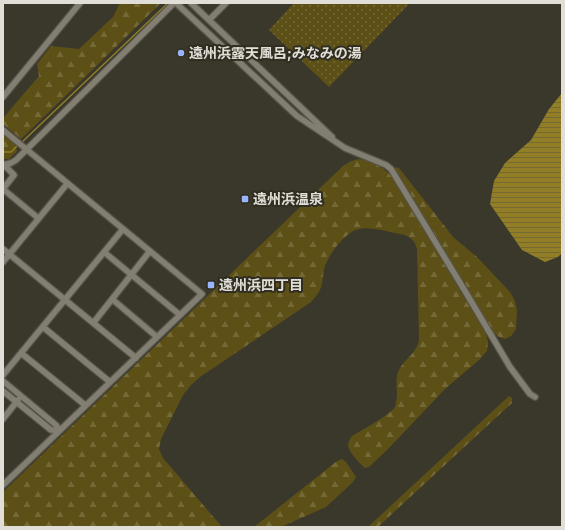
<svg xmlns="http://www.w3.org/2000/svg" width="565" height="530" font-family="Inter,'Noto Sans JP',sans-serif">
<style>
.green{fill:url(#green-dots)}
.forest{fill:url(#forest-firs)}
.water{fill:url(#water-rules)}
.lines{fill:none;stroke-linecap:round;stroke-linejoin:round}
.stream{stroke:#917e27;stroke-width:1.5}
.minor-casing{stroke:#56544a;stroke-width:8}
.minor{stroke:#827f72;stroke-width:5.5}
.poi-dot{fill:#99b5fd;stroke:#302d21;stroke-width:1.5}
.labels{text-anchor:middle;stroke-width:4;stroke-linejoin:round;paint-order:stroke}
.poi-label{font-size:14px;font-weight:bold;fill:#e0ded7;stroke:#302d21;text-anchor:start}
</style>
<defs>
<pattern id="green-dots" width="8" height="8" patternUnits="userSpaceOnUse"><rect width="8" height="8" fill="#5d5016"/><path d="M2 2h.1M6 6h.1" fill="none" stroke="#746937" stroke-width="1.8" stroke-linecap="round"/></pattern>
<pattern id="forest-firs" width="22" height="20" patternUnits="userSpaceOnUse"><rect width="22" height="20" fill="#5d5016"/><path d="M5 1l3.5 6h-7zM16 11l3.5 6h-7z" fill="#746937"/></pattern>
<pattern id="water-rules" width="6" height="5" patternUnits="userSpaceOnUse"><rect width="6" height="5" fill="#917e27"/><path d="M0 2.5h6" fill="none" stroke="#766930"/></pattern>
</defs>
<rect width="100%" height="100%" fill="#3a372b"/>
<path class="green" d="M 294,3 L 410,3 L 329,87 L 269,30 Z"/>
<path class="forest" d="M 120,3 L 161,3 L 21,139 L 3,124 L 3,118 L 39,76 L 37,64 L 51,46 L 79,49 L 113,17 Z
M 3,134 L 15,143 L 17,151 L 9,159 L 3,159 Z
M 359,159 C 373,161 384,167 393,178 L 486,334 L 488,342 L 487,351 L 480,359 L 445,389 L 388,449 L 369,467 L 365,468 C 361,465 348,451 348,445 C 348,442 350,439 352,436 C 361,431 391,414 395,407 C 396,404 396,400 397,397 C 397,388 395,378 399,370 C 405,358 417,353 419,340 L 417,249 C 415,242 412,238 405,235 C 394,233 369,226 359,229 C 346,231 327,256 324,269 C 321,286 324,288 311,302 L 200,377 L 191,385 L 183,395 L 161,439 L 159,449 L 163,458 L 222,527 L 3,527 L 3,492 L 343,166 L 351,161 Z
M 396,167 L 399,168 L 454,238 L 476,256 L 510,292 L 515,301 L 517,311 L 516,329 L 511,336 L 505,339 L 499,337 L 494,333 L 395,171 L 395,169 Z
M 509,396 L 512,398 L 512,403 L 393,513 L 378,527 L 368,527 Z
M 342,459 L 346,462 L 356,477 L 353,482 L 326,507 L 281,527 L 254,527 L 337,461 Z"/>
<path class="water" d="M 562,93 L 562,253 L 558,257 L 545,262 L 522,250 L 490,204 L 494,181 L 505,163 L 531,140 L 549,109 Z"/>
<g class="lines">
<path class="stream" d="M 21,143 L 168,3
M 3,152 L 11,152 L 18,145"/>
<defs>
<path id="minor" d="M 176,3 L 297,116 L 345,148 L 386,165 L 391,169 L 465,291 L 510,367 L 530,394 L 535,397
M 191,3 L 332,137
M 209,20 L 226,3
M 3,97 L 80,3
M 3,130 L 202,294 L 3,485
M 3,165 L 11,163 L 16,160 L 174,3
M 4,165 L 14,175 L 3,189 L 38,218
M 3,249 L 136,358
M 104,252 L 180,315
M 3,262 L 67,184
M 112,299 L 157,337
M 94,322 L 150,251
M 43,327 L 110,382
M 21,353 L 85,405
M 3,375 L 123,229
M 3,381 L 56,425 L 59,430
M 3,391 L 51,430 L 59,430
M 3,419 L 18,400"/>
</defs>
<use href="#minor" class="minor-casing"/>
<use href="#minor" class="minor"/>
</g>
<g class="poi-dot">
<circle cx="181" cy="53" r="4"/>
<rect x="241" y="195" width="8" height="8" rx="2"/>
<rect x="207" y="281" width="8" height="8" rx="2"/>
</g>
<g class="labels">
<g class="poi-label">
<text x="189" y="58">遠州浜露天風呂;みなみの湯</text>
<text x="253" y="204">遠州浜温泉</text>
<text x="219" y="290">遠州浜四丁目</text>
</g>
</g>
<rect width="565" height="530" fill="none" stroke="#e0ded7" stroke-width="8"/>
</svg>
